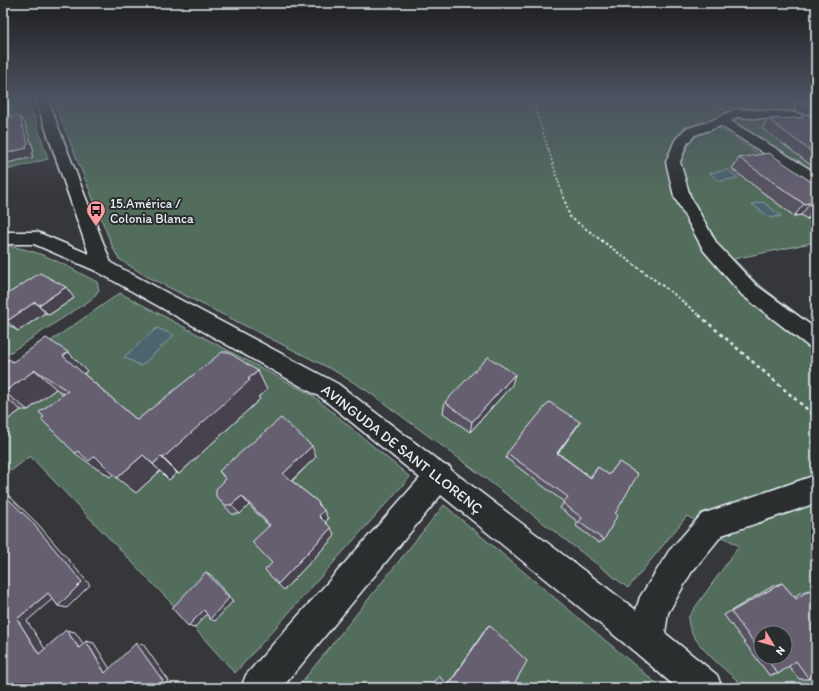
<svg xmlns="http://www.w3.org/2000/svg" width="819" height="691" font-family="Itim,sans-serif">
<style>
.green{fill:#526d5d;stroke:#9dafaa;fill-rule:evenodd}
.water{fill:#4c6570;stroke:#8a9da6}
.lines{fill:none;stroke-linecap:round;stroke-linejoin:round}
.minor-casing{stroke:#e8f1f8;stroke-width:3}
.path-far2{stroke:#e8f1f8;stroke-width:1.5;stroke-dasharray:2 2;stroke-linecap:butt}
.path-far1{stroke:#e8f1f8;stroke-width:2;stroke-dasharray:2.5 2.5;stroke-linecap:butt}
.path{stroke:#e8f1f8;stroke-width:2.5;stroke-dasharray:3.5 3.5;stroke-linecap:butt}
.minor{fill:#2a2d2e;fill-rule:evenodd}
.wall{fill:#585260;stroke:#e8f1f8;fill-rule:evenodd}
.shaded-wall{fill:#47424e;stroke:#e8f1f8}
.building{fill:#665f70;stroke:#e8f1f8}
.labels{text-anchor:middle;stroke-width:4;stroke-linejoin:round;paint-order:stroke}
.far-poi-label{font-size:13px;fill:#e8f1f8;stroke:#2a2d2e;text-anchor:start}
.street-label{font-size:15px;fill:#e8f1f8;stroke:#2a2d2e}
</style>
<rect width="100%" height="100%" fill="#36373b"/>
<filter id="ink" filterUnits="userSpaceOnUse"><feTurbulence type="fractalNoise" baseFrequency=".025" numOctaves="2"/><feDisplacementMap in="SourceGraphic" scale="8" xChannelSelector="R" yChannelSelector="G"/><feConvolveMatrix kernelMatrix="1 2 1 2 8 2 1 2 1" color-interpolation-filters="sRGB"/></filter>
<g filter="url(#ink)">
<path class="green" d="M 3,98 L 28,98 L 48,159 L 3,171 Z
M 52,98 L 816,98 L 816,116 L 755,108 L 720,108 L 732,112 L 715,119 L 709,123 L 714,127 L 720,129 L 816,190 L 816,242 L 734,259 L 757,283 L 816,328 L 816,688 L 746,688 C 731,674 682,638 689,616 L 739,546 L 687,516 L 628,588 L 464,462 L 366,390 L 333,370 L 146,276 L 119,259 L 113,248 ZM 761,633 L 785,633 L 785,657 L 761,657 Z
M 737,116 L 763,117 L 816,124 L 816,174 L 734,124 L 732,119 Z
M 3,246 C 38,248 66,266 97,282 L 99,290 L 92,299 L 3,357 Z
M 120,293 L 312,395 L 410,477 L 235,673 L 178,610 L 30,456 L 11,471 L 3,462 L 3,374 Z
M 444,505 L 662,688 L 297,688 Z"/>
<path class="water" d="M 728,170 L 738,178 L 719,181 L 710,173 Z
M 763,202 L 781,216 L 770,218 L 752,204 Z
M 157,328 L 174,335 L 141,366 L 124,357 Z"/>
<g class="lines">
<defs>
<path id="minor" d="M 35,98 L 47,98 L 111,263 L 338,384 L 444,465 L 450,467 L 451,470 L 636,610 L 640,597 L 669,551 L 702,514 L 816,475 L 816,503 L 722,535 L 691,573 L 668,613 L 665,633 L 717,675 L 722,688 L 677,688 L 635,652 L 441,495 L 282,688 L 241,688 L 246,675 L 420,478 L 322,398 L 96,271 L 34,244 L 3,244 L 3,232 L 37,232 L 89,254 Z
M 735,109 L 788,112 L 816,117 L 816,125 L 788,120 L 737,117 L 731,121 L 816,173 L 816,185 L 811,183 L 721,126 L 695,135 L 687,144 L 680,162 L 690,196 L 717,244 L 756,285 L 816,329 L 816,348 L 808,346 L 742,295 L 704,251 L 674,196 L 666,162 L 675,140 L 685,129 L 711,121 Z"/>
</defs>
<use href="#minor" class="minor-casing"/>
<path class="path-far2" d="M 532,98 L 562,193"/>
<path class="path-far1" d="M 562,192 L 570,217 L 675,295 L 700,316"/>
<path class="path" d="M 699,315 L 816,417"/>
<use href="#minor" class="minor"/>
</g>
<path class="wall" d="M 798,98 L 816,98 L 816,116 L 795,112 L 794,108 L 799,100 Z
M 802,114 L 816,116 L 816,169 L 762,128 L 768,119 L 800,118 Z
M 739,158 L 816,185 L 816,217 L 807,219 L 801,215 L 794,216 L 732,169 Z
M 3,297 L 74,298 L 49,315 L 45,313 L 18,331 L 3,322 Z
M 13,362 L 87,371 L 84,374 L 137,420 L 267,390 L 258,397 L 260,399 L 179,474 L 177,473 L 169,480 L 160,471 L 136,493 L 113,474 L 110,477 L 98,468 L 97,469 L 44,417 L 64,394 L 56,389 L 28,410 L 21,410 L 3,423 L 3,363 Z
M 512,385 L 470,432 L 443,413 L 445,402 Z
M 580,422 L 558,453 L 590,477 L 598,467 L 609,475 L 619,462 L 615,514 L 604,540 L 599,543 L 576,526 L 578,522 L 560,508 L 564,502 L 506,458 L 507,453 Z
M 316,457 L 292,481 L 318,502 L 328,519 L 325,522 L 335,536 L 284,590 L 272,563 L 269,526 L 249,505 L 240,514 L 232,514 L 216,496 L 226,480 L 219,471 Z
M 782,583 L 794,597 L 800,593 L 809,590 L 809,679 L 799,679 L 789,666 L 778,674 L 769,675 L 724,615 L 773,586 ZM 761,633 L 785,657 L 761,657 Z
M 489,625 L 513,686 L 448,685 L 487,627 Z"/>
<path class="shaded-wall" d="M 3,98 L 6,98 L 14,127 L 8,118 Z
M 19,116 L 25,124 L 34,151 L 32,154 L 33,157 L 3,164 L 3,154 Z
M 810,203 L 801,215 L 794,216 L 804,204 Z
M 816,208 L 816,217 L 807,219 Z
M 66,287 L 74,298 L 49,315 L 39,305 Z
M 35,302 L 45,313 L 18,331 L 7,321 Z
M 68,352 L 87,371 L 82,375 L 63,356 Z
M 35,370 L 56,389 L 28,410 L 4,392 Z
M 258,371 L 267,390 L 258,397 L 260,399 L 179,474 L 163,458 L 248,379 Z
M 515,374 L 512,385 L 470,432 L 472,422 Z
M 3,396 L 21,410 L 3,423 Z
M 580,422 L 577,427 L 555,457 L 557,453 Z
M 312,446 L 316,457 L 288,484 L 283,474 Z
M 78,451 L 95,456 L 115,472 L 110,477 L 98,468 L 97,469 L 75,453 Z
M 143,455 L 160,471 L 136,493 L 117,478 Z
M 161,457 L 177,473 L 169,480 L 153,464 Z
M 3,490 L 38,524 L 90,585 L 67,608 L 58,606 L 3,494 Z
M 242,496 L 249,505 L 240,514 L 231,505 Z
M 318,502 L 323,511 L 324,510 L 328,519 L 323,525 L 319,516 Z
M 331,528 L 335,536 L 284,590 L 278,584 Z
M 206,572 L 211,575 L 233,601 L 215,621 L 210,619 Z
M 48,593 L 57,595 L 27,621 L 49,655 L 39,654 L 17,619 Z
M 204,610 L 209,612 L 194,628 L 188,626 Z
M 66,630 L 75,632 L 87,649 L 79,648 Z
M 86,641 L 94,643 L 113,674 L 105,673 Z
M 136,643 L 143,644 L 169,681 L 163,688 L 156,688 Z"/>
<path class="building" d="M 808,98 L 816,98 L 816,106 L 800,103 L 800,100 L 810,101 Z
M 3,99 L 8,118 L 19,116 L 28,143 L 26,145 L 27,148 L 3,154 Z
M 802,114 L 816,116 L 816,155 L 768,119 L 803,118 Z
M 769,153 L 816,185 L 816,207 L 810,203 L 804,204 L 739,158 Z
M 40,273 L 66,287 L 39,305 L 35,302 L 7,321 L 3,318 L 3,297 Z
M 46,338 L 68,352 L 63,356 L 137,420 L 222,352 L 228,352 L 258,371 L 248,379 L 250,380 L 163,458 L 161,457 L 153,464 L 143,455 L 117,478 L 95,456 L 89,461 L 78,451 L 75,453 L 41,419 L 44,417 L 39,412 L 68,391 L 35,370 L 4,392 L 3,392 L 3,363 L 9,359 L 13,362 Z
M 488,357 L 515,374 L 472,422 L 445,402 Z
M 549,402 L 580,422 L 557,453 L 591,478 L 598,467 L 609,475 L 619,462 L 638,474 L 615,514 L 617,516 L 604,540 L 579,522 L 582,518 L 563,503 L 568,497 L 507,453 Z
M 281,418 L 312,446 L 283,474 L 318,502 L 319,505 L 324,510 L 319,516 L 331,528 L 278,584 L 265,570 L 272,563 L 252,542 L 270,525 L 242,496 L 231,505 L 224,505 L 216,496 L 216,489 L 226,479 L 219,471 Z
M 3,494 L 30,520 L 82,582 L 58,606 L 48,593 L 17,619 L 39,654 L 66,630 L 79,648 L 86,641 L 105,673 L 136,643 L 163,681 L 156,688 L 3,688 Z
M 206,572 L 229,598 L 210,619 L 204,610 L 188,626 L 172,608 Z
M 782,583 L 796,599 L 809,590 L 816,598 L 816,674 L 809,679 L 796,661 L 778,674 L 765,657 L 785,657 L 785,633 L 761,633 L 761,652 L 731,612 Z
M 489,625 L 527,661 L 513,686 L 515,688 L 430,688 L 439,676 L 448,686 Z"/>
</g>
<linearGradient id="sky" x2="0" y2="1"><stop stop-color="#1e1e20"/><stop offset="0.5" stop-color="#4c5360"/><stop offset="1" stop-color="#4c5360" stop-opacity="0"/></linearGradient>
<rect width="819" height="195" fill="url(#sky)"/>
<defs>
<symbol id="bus-pin" viewBox="-11 -11 22 30"><path d="M0 17L-7.5 6A9.5 9.5 0 1 1 7.5 6Z" fill="#ff9aa2" stroke="#2a2d2e"/><path d="M-5-6H5V4H4V6H2V4H-2V6H-4V4H-5ZM-3.5-4V0h7V-4ZM-3.5 1.2v1.5H-2V1.2ZM2 1.2v1.5H3.5V1.2Z" fill="#111"/></symbol>
</defs>
<g fill-rule="evenodd">
<use href="#bus-pin" x="85" y="199" width="22" height="30"/>
</g>
<g class="labels">
<g class="far-poi-label">
<text x="110" y="208">15.América /<tspan x="110" dy="15">Colonia Blanca</tspan></text>
</g>
<g class="street-label">
<text transform="translate(402 449) rotate(38)" y="5">AVINGUDA DE SANT LLORENÇ</text>
</g>
</g>
<rect width="819" height="691" fill="none" stroke="#2a2d2e" stroke-width="16"/>
<rect x="8" y="8" width="803" height="675" fill="none" stroke="#e8f1f8" stroke-width="1.5" filter="url(#ink)"/>
<g transform="translate(773 645) rotate(128)"><circle r="19" fill="#2a2d2e" stroke="#767b7f"/>
<path d="M0-3L7 15L0 10L-7 15Z" fill="#ff9aa2"/>
<text y="-6" font-size="11" font-weight="bold" text-anchor="middle" fill="#e8f1f8">N</text>
</g>
</svg>
